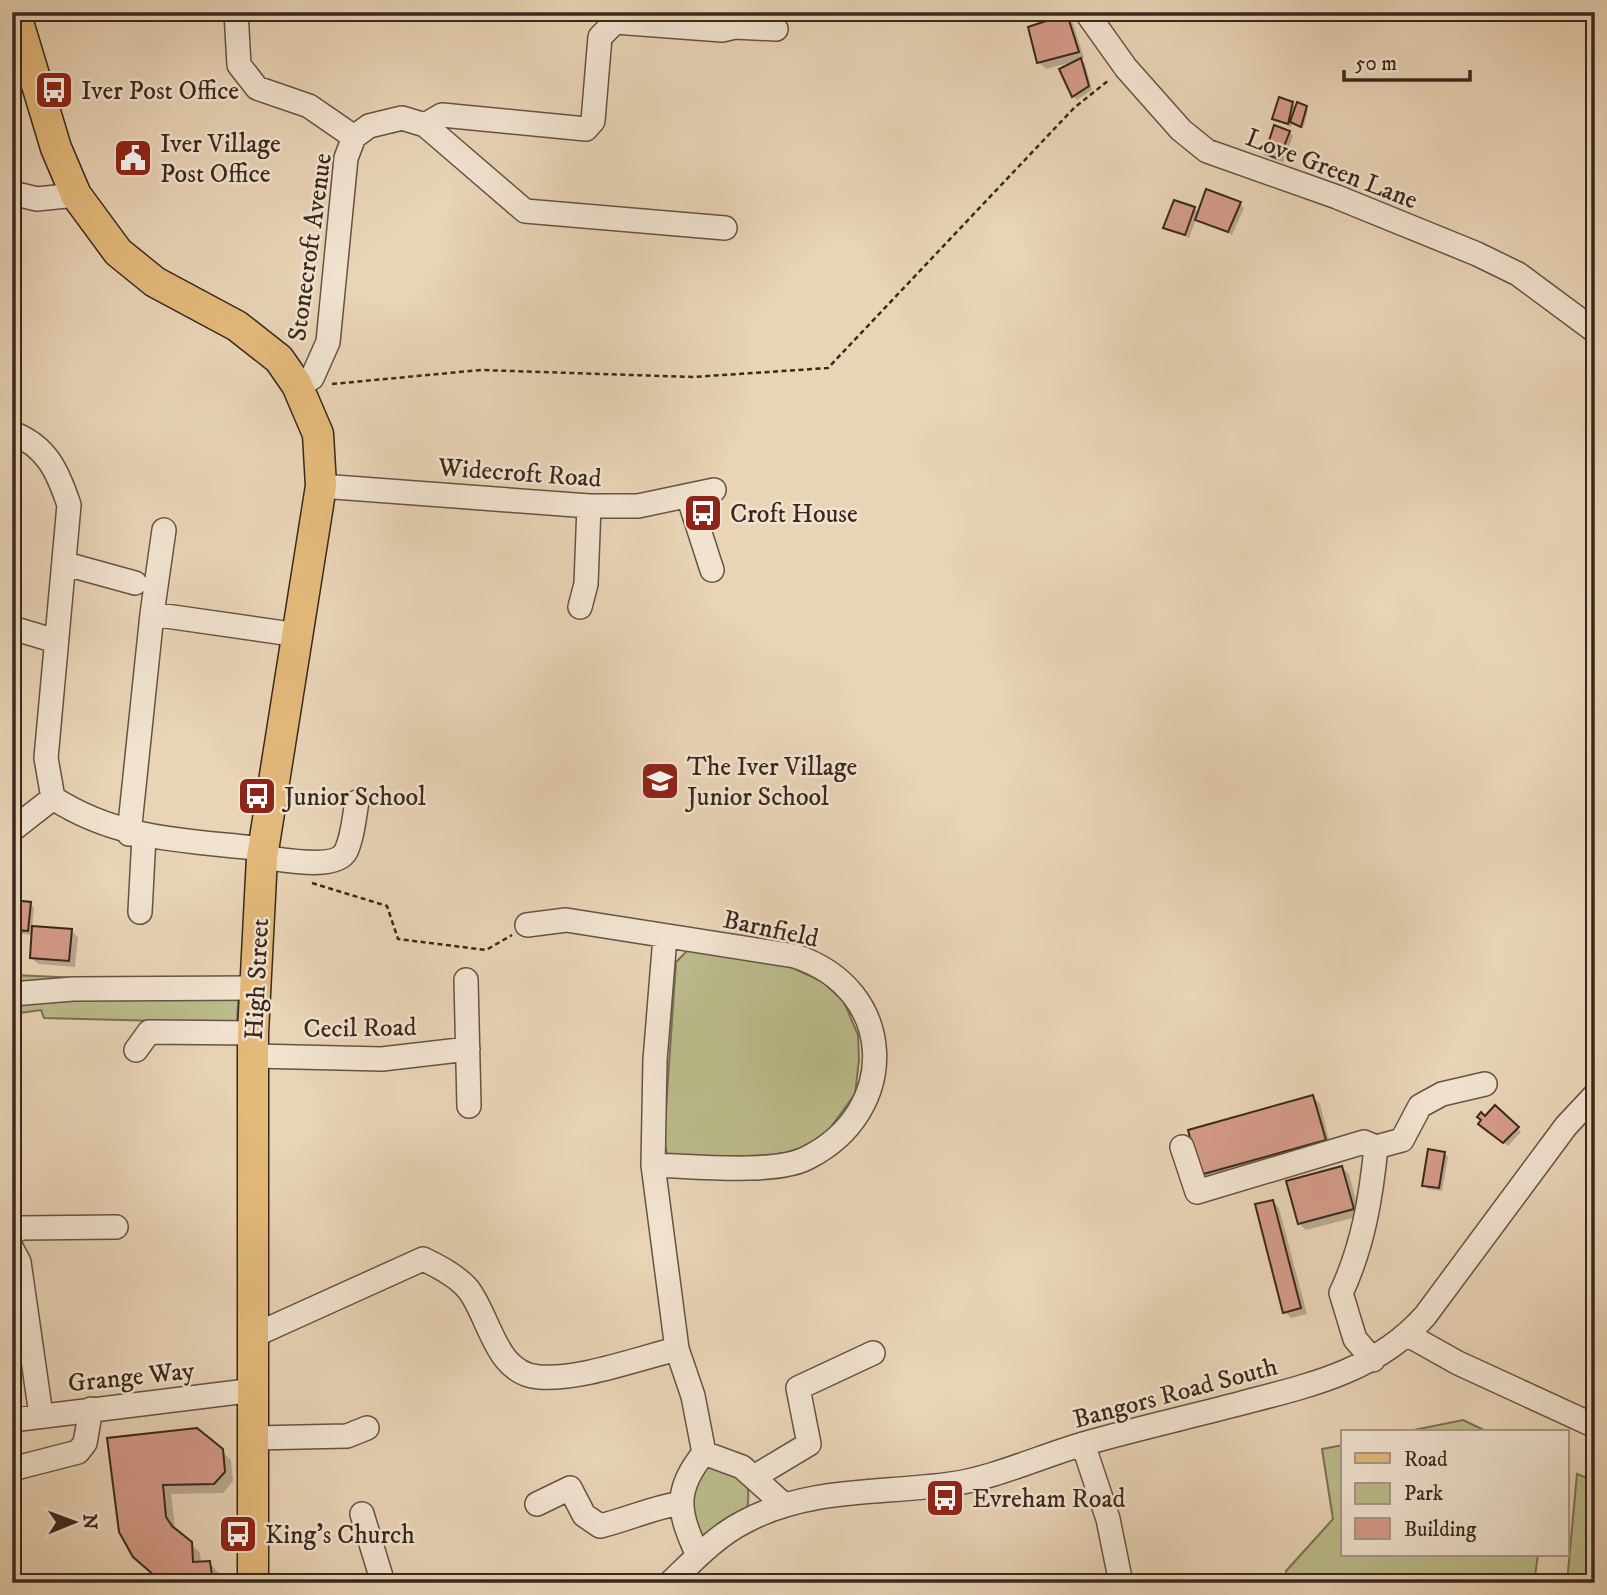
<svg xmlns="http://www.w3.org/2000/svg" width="1607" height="1595" font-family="'IM FELL DW Pica',serif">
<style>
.green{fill:#bbbb8b;stroke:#7a7254;stroke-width:2}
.shadow{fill:#0003}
.building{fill:#d59b89;stroke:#39281e;stroke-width:2}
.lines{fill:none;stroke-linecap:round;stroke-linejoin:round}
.minor-casing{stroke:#655344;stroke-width:26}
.major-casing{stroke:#39281e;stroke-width:33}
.path{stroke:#39281e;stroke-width:2.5;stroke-dasharray:5 3.5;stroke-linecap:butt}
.minor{stroke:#f1e3d0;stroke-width:23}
.major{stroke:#e4ba7b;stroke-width:30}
.labels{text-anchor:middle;stroke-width:5;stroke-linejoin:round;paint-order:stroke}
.poi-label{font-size:26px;fill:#39281e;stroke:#f1e3d0;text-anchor:start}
.street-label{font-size:26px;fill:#39281e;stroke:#f1e3d0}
</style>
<rect width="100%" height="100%" fill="#e9d4b6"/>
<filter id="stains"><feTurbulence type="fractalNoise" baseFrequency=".00286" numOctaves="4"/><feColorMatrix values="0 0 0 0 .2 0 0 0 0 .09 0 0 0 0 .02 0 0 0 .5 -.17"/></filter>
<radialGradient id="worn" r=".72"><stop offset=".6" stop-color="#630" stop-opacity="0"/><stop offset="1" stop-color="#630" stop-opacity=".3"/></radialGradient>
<path class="green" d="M 688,950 L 778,961 L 823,982 L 844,1002 L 858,1035 L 859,1060 L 855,1094 L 828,1131 L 794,1154 L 676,1159 L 667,1155 L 664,1138 L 676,962 Z
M 12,975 L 239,985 L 237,1023 L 44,1018 L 41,1010 L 12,1014 Z
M 1463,1420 L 1488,1432 L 1404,1432 Z
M 1343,1445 L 1343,1555 L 1538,1555 L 1534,1583 L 1286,1583 L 1286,1571 L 1333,1519 L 1322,1449 Z
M 715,1464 C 741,1477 753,1477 747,1509 L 704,1536 L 696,1535 L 683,1499 L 706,1466 Z
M 1577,1474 L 1595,1481 L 1595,1583 L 1567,1583 Z"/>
<path class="shadow" d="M 1066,16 L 1073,23 L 1084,58 L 1081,59 L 1085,64 L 1092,90 L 1077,100 L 1073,96 L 1076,61 L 1046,69 L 1039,63 L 1030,28 Z
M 1292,104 L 1297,108 L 1308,110 L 1303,128 L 1293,123 L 1291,127 L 1274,119 Z
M 1289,132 L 1293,136 L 1283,162 L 1271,158 L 1267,154 Z
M 1240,204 L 1244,208 L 1232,235 L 1196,219 L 1189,238 L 1165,227 L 1194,208 L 1199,213 Z
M 12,902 L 30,904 L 34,908 L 32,928 L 71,931 L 78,937 L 75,967 L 38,964 L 32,958 L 33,935 L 12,933 Z
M 1313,1097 L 1320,1104 L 1331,1147 L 1209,1180 L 1202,1174 Z
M 1495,1107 L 1521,1132 L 1508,1146 L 1484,1127 L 1486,1118 Z
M 1444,1153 L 1448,1157 L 1442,1191 L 1428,1189 L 1424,1185 Z
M 1342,1168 L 1349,1174 L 1360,1216 L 1306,1230 L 1299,1224 Z
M 1272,1201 L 1279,1208 L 1307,1314 L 1291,1318 L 1285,1312 Z
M 109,1440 L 221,1451 L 231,1460 L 233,1481 L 223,1493 L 171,1494 L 175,1528 L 200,1553 L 201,1563 L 209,1563 L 218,1572 L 220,1583 L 164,1583 Z"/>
<path class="building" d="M 1067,14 L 1079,52 L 1037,63 L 1028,27 Z
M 1081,58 L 1089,86 L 1072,97 L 1059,69 Z
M 1279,97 L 1293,102 L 1288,124 L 1272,119 Z
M 1297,102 L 1307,106 L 1301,127 L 1290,122 Z
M 1274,125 L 1290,131 L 1279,159 L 1265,154 Z
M 1206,189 L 1241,202 L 1228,232 L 1195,220 Z
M 1174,200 L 1195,207 L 1185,235 L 1163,228 Z
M 12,900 L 31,902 L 28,931 L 12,930 Z
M 32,926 L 72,929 L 69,961 L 30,958 Z
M 1313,1095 L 1326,1140 L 1200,1175 L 1188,1130 Z
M 1495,1105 L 1519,1127 L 1503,1143 L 1478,1124 L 1481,1120 L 1477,1117 L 1481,1112 L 1485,1116 Z
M 1428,1149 L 1445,1152 L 1439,1188 L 1422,1186 Z
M 1342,1166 L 1354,1209 L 1298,1224 L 1286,1181 Z
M 1273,1200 L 1301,1308 L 1283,1313 L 1255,1204 Z
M 197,1428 L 223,1449 L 225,1472 L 214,1484 L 163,1485 L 166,1517 L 172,1526 L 192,1542 L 193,1562 L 210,1561 L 213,1583 L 163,1583 L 133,1557 L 119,1532 L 107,1438 Z"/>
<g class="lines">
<defs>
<path id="minor" d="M 236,12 L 239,65 L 257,88 L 309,106 L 354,137
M 1086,12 L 1126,68 L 1181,130 L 1207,151 L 1337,197 L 1477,254 L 1518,274 L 1595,331
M 425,125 L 442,115 L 586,129 L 593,121 L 600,37 L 615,22 L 722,30 L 735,27 L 776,29
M 12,193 L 37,199 L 76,195
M 297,385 L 312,378 L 328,342 L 346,158 L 354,137 L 369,126 L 402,118 L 425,125 L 525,211 L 725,228
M 12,433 C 47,446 58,472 69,505 L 46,758 L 53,798 C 120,841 186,840 263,849
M 321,486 L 589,506 L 638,506 L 714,490
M 688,496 L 712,570
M 66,564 L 135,583
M 580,607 L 586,584 L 589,506
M 152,614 L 164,530
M 12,628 L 56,641
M 12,830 L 53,798
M 129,834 L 152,614 L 298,635
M 262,857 C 281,859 336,871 346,851 C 353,837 354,817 357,802
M 140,912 L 144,836
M 527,925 L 566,920 L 795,956 C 897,989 901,1111 807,1158 C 774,1175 692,1166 653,1165
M 665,937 L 655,1060 L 653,1165 L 677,1349 L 693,1396 L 704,1453 L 742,1467 L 783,1504
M 466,980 L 469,1106
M 12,994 L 73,989 L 255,988
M 136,1050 L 149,1032 L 253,1033
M 253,1056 L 382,1059 L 468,1049
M 1182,1147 L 1197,1192 L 1364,1142 L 1376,1147
M 12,1233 L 21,1228 L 116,1227
M 12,1249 L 19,1262 L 41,1415
M 255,1335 L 423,1259 C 438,1266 457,1276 468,1289 C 490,1317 495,1374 539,1377 C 580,1380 636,1359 677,1349
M 1408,1335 L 1458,1363 L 1595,1426
M 1373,1360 L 1355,1339 L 1341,1293 C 1363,1246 1371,1198 1376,1147 L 1402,1140 L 1420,1106 L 1442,1094 L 1485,1084
M 12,1420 L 255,1390
M 254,1438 L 347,1436 L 367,1428
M 1083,1444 L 1108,1519 L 1121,1583
M 12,1469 L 78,1452 L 85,1443 L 91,1409
M 754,1477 L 809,1444 L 798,1388 L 873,1353
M 537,1504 L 570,1488 L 584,1515 L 600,1526 C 629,1519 651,1508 681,1503
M 362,1514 L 383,1583
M 698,1556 C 679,1513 672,1492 704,1453
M 670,1583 C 692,1562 716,1536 744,1522 C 808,1487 881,1494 951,1484 C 991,1479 1042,1456 1083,1444 C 1135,1429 1189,1417 1242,1403 C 1311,1385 1376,1371 1425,1316 L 1566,1126 L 1595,1095"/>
<path id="major" d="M 15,12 L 56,148 L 76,195 L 118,252 L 155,282 L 237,326 L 279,359 L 297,385 L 318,434 L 321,486 L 262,857 L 253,1033 L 253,1583"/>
</defs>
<use href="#minor" class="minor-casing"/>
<use href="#major" class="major-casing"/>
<path class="path" d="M 332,384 L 481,370 L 693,377 L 828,368 L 1074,108 L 1109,80
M 312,883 L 387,906 L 398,939 L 486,950 L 512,935"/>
<use href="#minor" class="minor"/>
<use href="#major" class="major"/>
</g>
<defs>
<symbol id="bus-square" viewBox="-11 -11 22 22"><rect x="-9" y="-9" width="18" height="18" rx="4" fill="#8f2418" stroke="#f1e3d0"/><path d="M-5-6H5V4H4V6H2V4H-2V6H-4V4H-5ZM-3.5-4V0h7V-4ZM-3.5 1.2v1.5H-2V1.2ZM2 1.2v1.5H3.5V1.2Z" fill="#fff"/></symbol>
<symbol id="civic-square" viewBox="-11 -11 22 22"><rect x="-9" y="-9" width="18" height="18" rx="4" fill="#8f2418" stroke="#f1e3d0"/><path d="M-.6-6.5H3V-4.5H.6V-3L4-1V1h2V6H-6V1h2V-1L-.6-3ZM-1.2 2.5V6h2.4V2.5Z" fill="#fff"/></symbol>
<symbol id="school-square" viewBox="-11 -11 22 22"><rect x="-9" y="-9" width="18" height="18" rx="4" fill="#8f2418" stroke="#f1e3d0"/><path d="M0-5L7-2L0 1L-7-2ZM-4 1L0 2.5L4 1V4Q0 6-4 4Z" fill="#fff"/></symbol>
</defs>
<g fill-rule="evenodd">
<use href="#bus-square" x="32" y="68" width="44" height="44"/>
<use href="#civic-square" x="111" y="136" width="44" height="44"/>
<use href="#bus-square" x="681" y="491" width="44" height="44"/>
<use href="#school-square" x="638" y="759" width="44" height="44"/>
<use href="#bus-square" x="235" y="774" width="44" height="44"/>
<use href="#bus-square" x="923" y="1476" width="44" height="44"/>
<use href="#bus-square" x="216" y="1512" width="44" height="44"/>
</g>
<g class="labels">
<g class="poi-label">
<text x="81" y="99">Iver Post Office</text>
<text x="160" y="152">Iver Village<tspan x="160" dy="30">Post Office</tspan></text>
<text x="730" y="522">Croft House</text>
<text x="687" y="775">The Iver Village<tspan x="687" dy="30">Junior School</tspan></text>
<text x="284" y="805">Junior School</text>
<text x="972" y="1507">Evreham Road</text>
<text x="265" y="1543">King's Church</text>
</g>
<g class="street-label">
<text transform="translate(1332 168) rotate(21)" y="9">Love Green Lane</text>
<text transform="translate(309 247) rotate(-82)" y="9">Stonecroft Avenue</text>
<text transform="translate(520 472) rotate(4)" y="9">Widecroft Road</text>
<text transform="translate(771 928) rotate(12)" y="9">Barnfield</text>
<text transform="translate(256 979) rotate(-87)" y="9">High Street</text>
<text transform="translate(360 1027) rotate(-1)" y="9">Cecil Road</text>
<text transform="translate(131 1376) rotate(-6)" y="9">Grange Way</text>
<text transform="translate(1175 1392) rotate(-15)" y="9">Bangors Road South</text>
</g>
</g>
<rect width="1607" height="1595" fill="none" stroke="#e9d4b6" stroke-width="42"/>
<rect x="14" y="14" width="1579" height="1567" fill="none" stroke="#39281e" stroke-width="3.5"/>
<rect x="21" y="21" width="1565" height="1553" fill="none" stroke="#39281e" stroke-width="2"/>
<rect x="1341" y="1430" width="228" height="126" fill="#f1e3d0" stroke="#a79889" stroke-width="2"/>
<rect x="1355" y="1453" width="35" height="10" fill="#e4ba7b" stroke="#a79889" stroke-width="2"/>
<text x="1404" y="1466" font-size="21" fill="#39281e">Road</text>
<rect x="1355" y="1483" width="35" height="21" fill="#bbbb8b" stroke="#a79889" stroke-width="2"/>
<text x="1404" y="1500" font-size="21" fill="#39281e">Park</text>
<rect x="1355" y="1518" width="35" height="21" fill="#d59b89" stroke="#a79889" stroke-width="2"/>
<text x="1404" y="1536" font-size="21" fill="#39281e">Building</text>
<g transform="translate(74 1522) rotate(89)" stroke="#f1e3d0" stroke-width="5" paint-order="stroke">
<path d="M0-5L12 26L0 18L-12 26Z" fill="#39281e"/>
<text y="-10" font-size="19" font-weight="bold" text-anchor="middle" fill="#39281e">N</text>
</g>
<path d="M1344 70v10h126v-10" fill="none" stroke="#39281e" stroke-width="3.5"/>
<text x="1355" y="70" font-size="21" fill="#39281e" stroke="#f1e3d0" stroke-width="5" paint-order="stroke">50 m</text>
<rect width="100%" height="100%" filter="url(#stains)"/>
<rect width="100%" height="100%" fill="url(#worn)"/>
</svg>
